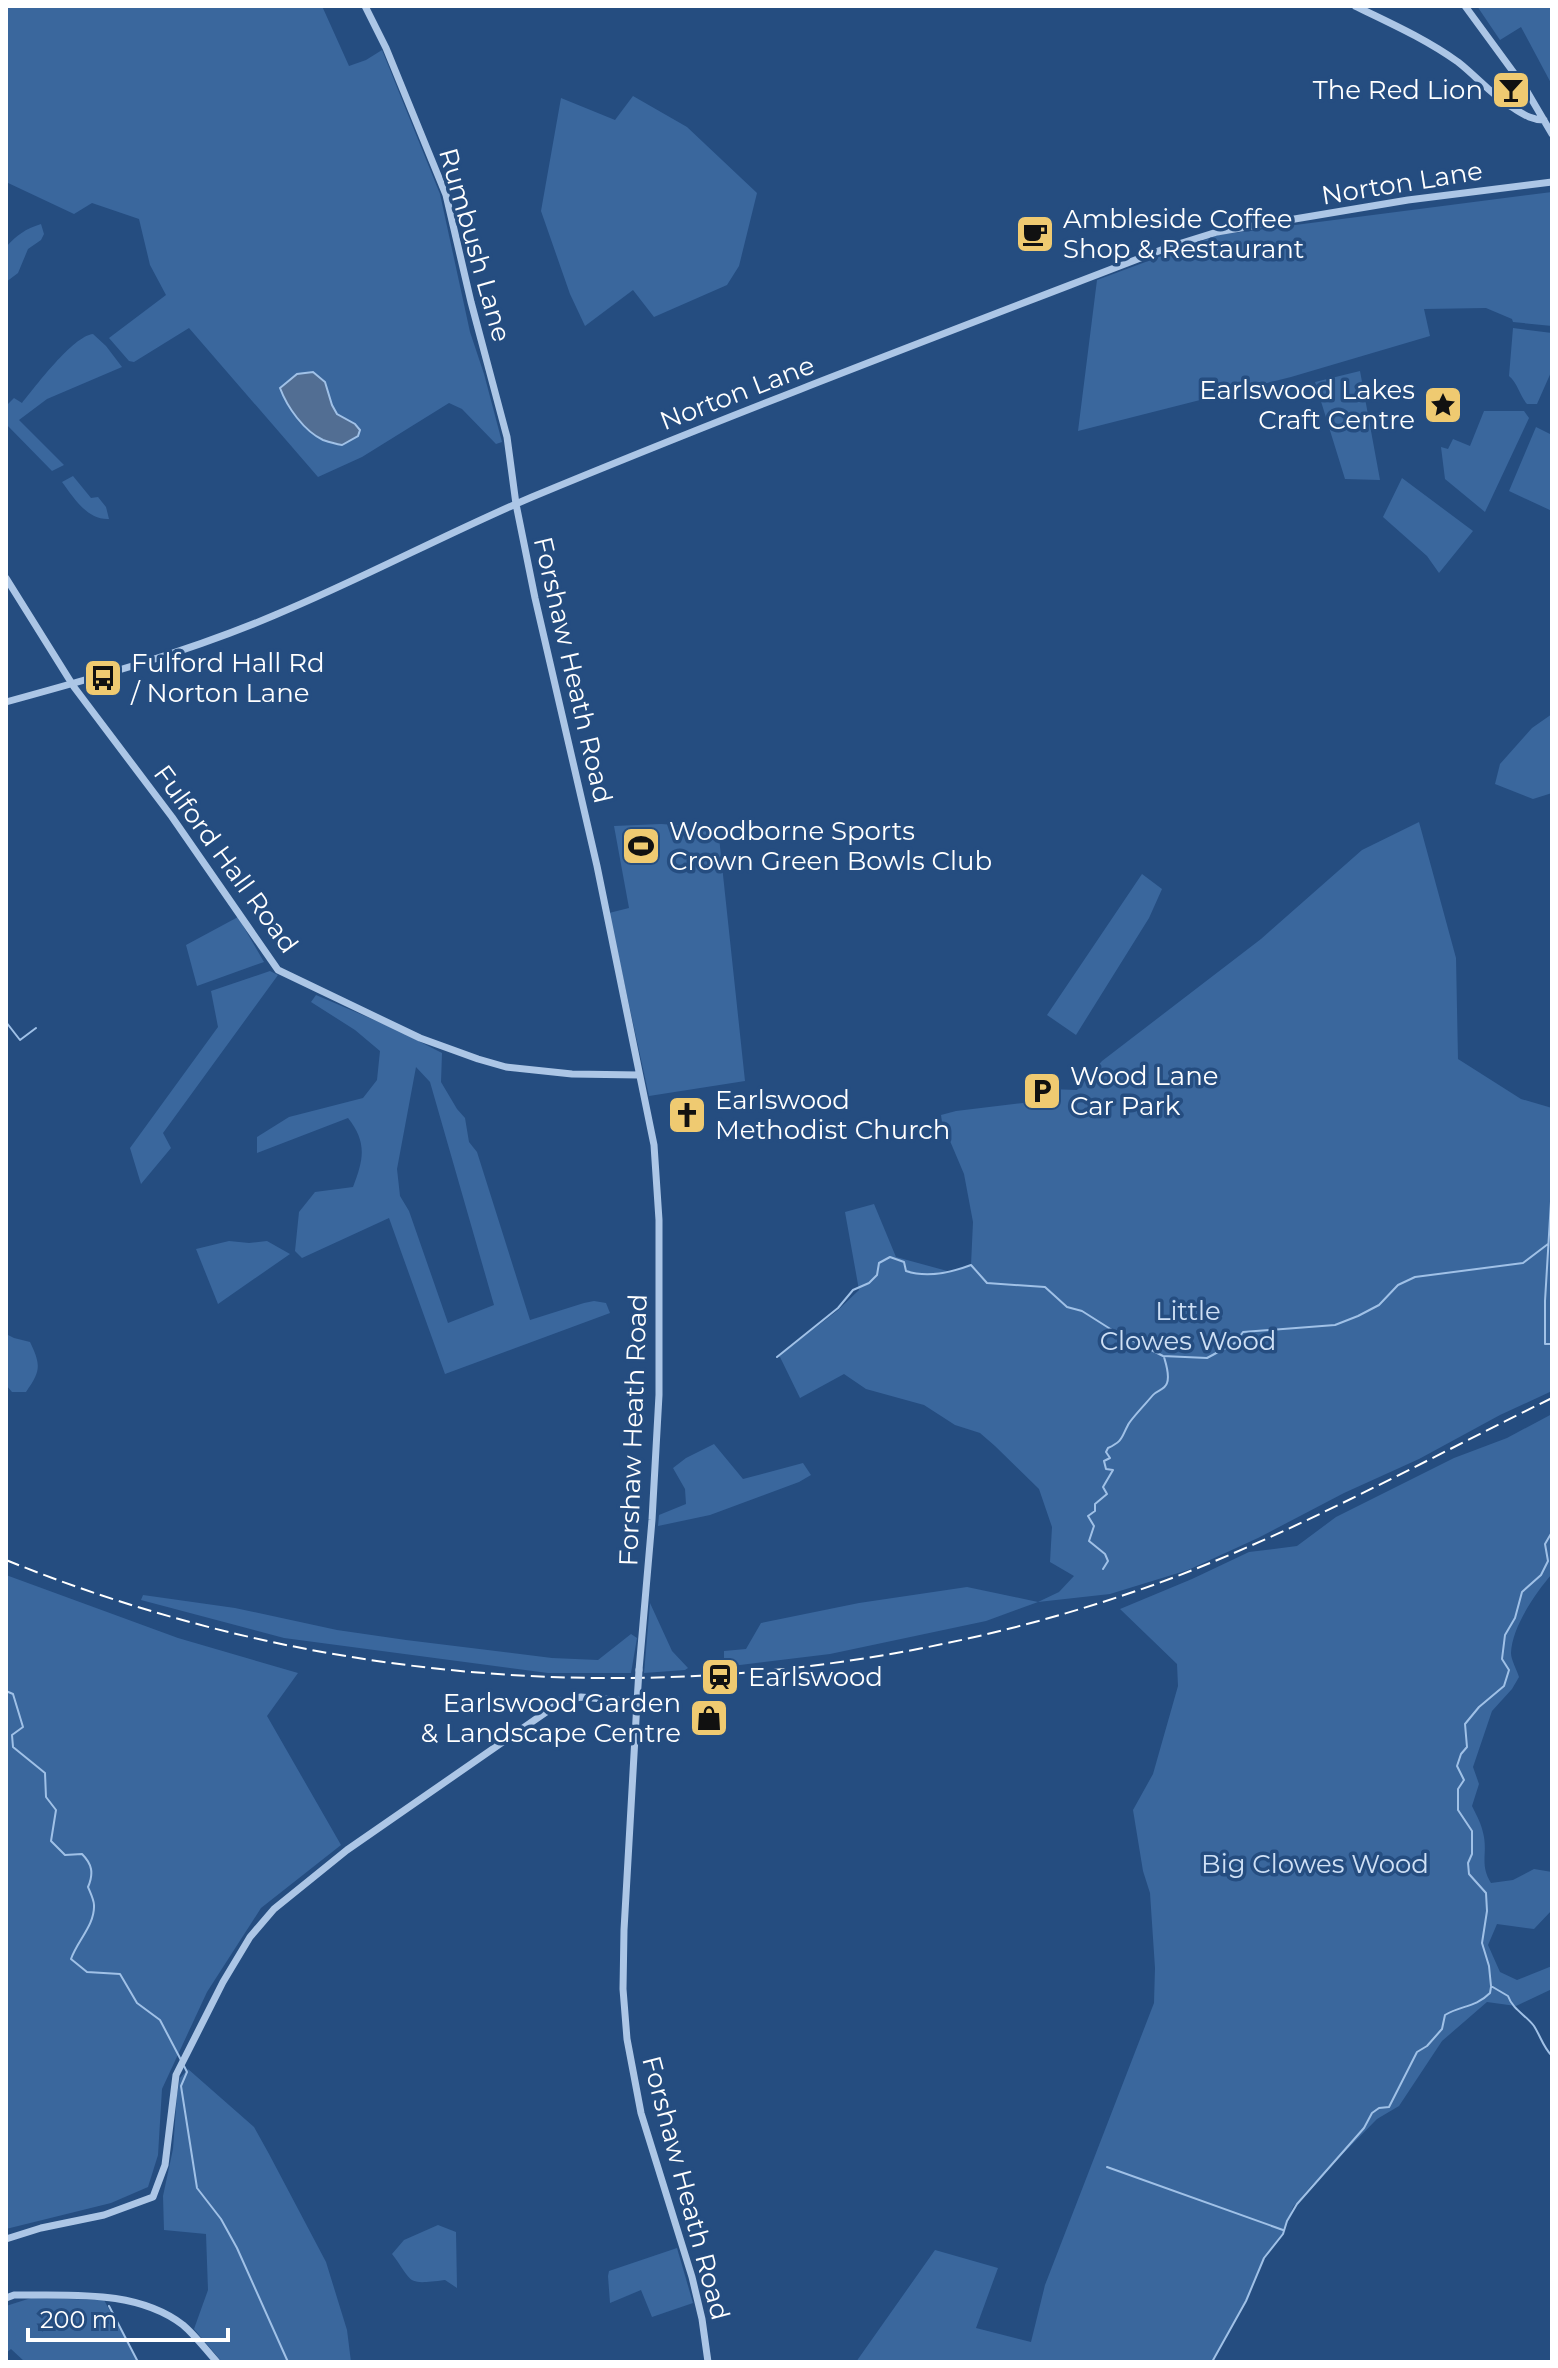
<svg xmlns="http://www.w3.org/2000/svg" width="1558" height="2368" font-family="Montserrat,sans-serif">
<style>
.green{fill:#3a679d;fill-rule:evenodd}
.water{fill:#526e93;stroke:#a0c1e7;stroke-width:2}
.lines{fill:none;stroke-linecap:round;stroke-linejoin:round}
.stream{stroke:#a0c1e7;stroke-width:2}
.tertiary{stroke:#acc6e6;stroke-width:7}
.rail{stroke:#fff;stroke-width:2;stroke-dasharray:14 6;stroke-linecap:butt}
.tertiary-bridge{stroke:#acc6e6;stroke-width:7}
.labels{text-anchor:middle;stroke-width:7;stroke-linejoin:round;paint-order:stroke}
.poi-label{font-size:26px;fill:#fff;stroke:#254d80;text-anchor:start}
.street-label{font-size:26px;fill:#fff;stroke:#254d80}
.park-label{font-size:26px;fill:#cfe0f5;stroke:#254d80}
</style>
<rect width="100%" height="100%" fill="#254d80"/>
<path class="green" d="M 6,6 L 170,6 L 171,8 L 322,6 L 349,66 L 366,60 L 382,50 L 440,194 L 470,332 L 484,374 L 502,442 L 496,444 L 462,409 L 449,403 L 362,457 L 318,477 L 189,328 L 134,362 L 129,361 L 109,338 L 166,295 L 150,265 L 139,219 L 92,203 L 74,214 L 6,182 Z
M 1477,6 L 1552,6 L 1552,85 L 1521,27 L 1500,40 Z
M 633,96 L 687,127 L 757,193 L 739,266 L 727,285 L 654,317 L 633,290 L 585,326 L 570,294 L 541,211 L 561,98 L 615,120 Z
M 1552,192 L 1552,326 L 1513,322 L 1512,319 L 1486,308 L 1424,309 L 1430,336 L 1291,377 L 1078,431 L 1097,280 L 1218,235 Z
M 41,224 L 44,234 L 41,240 L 28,249 L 18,273 L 6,282 L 6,247 C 17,235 25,229 41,224 Z
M 1513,328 L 1552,333 L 1552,370 L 1537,404 L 1527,404 C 1520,396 1517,382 1509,376 Z
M 93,334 L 106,346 L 122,367 L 47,399 L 19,420 L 64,465 L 52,471 L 6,424 L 6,406 L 14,398 L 22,403 C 36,386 73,336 93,334 Z
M 1360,371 L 1380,480 L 1345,479 L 1315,382 Z
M 1484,411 L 1524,411 L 1529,418 L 1485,512 L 1445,479 L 1441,447 L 1448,449 L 1453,439 L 1470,446 Z
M 1536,427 L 1552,435 L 1552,511 L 1509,491 Z
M 73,476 L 91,498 L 98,497 L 106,507 L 109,519 C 87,520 74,498 62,482 Z
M 1402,478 L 1473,531 L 1439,573 L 1427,556 L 1383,517 Z
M 1552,714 L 1552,793 L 1533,799 L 1495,784 L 1500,764 L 1532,728 Z
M 1419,822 L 1456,958 L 1458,1059 L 1521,1099 L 1552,1108 L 1552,1391 L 1500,1415 L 1419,1459 L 1344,1493 L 1258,1538 L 1188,1570 L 1110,1594 L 1038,1602 L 986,1621 L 830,1654 L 724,1667 L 724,1651 L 746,1649 L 761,1623 L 859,1603 L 967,1587 L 1038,1602 L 1059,1592 L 1074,1576 L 1050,1562 L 1052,1527 L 1039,1489 L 995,1446 L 980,1433 L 955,1425 L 924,1405 L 866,1389 L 844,1374 L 800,1398 L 780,1357 L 777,1357 L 837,1311 L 859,1290 L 845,1212 L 874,1204 L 896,1257 L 951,1272 L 971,1265 L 973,1222 L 964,1174 L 942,1122 L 941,1115 L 956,1111 L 1023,1103 L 1048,1089 L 1077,1090 L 1102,1061 L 1261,939 L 1362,850 Z
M 661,824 L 718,828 L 745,1081 L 649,1096 L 609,913 L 629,908 L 614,826 Z
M 1142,874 L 1162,889 L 1149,918 L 1076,1035 L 1047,1015 Z
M 238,917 L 264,962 L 197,986 L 186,945 Z
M 270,971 L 278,975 L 163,1133 L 171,1148 L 141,1184 L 130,1148 L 218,1027 L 211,991 Z
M 316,995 L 393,1028 L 442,1053 L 441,1082 L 457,1109 L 465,1118 L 469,1142 L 477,1152 L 530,1320 L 584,1303 L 594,1301 L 606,1303 L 610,1313 L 445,1374 L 389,1218 L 302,1258 L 295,1251 L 299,1212 L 315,1192 L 353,1187 C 364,1159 367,1142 348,1118 L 257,1153 L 257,1137 L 289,1117 L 363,1098 L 377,1080 L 380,1051 L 355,1030 L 311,1002 ZM 416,1067 L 430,1082 L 494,1305 L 448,1323 L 409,1211 L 400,1196 L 397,1169 Z
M 229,1241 L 249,1243 L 267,1241 L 290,1254 L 218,1304 L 196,1249 Z
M 6,1334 L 14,1338 L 30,1342 C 41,1365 41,1371 26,1392 L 12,1392 L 6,1385 Z
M 1552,1414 L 1552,1542 L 1550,1544 L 1552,1574 C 1536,1592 1512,1627 1511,1653 C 1511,1660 1517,1670 1519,1677 L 1512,1689 L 1492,1711 L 1473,1767 L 1479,1784 L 1472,1806 C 1477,1816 1482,1825 1484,1837 C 1487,1856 1480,1865 1491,1883 L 1513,1880 L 1534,1869 L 1552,1872 L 1552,1910 L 1534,1929 L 1497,1924 L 1488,1945 L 1500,1972 L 1517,1980 L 1552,1966 L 1552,1989 L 1516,2006 L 1487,2002 L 1442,2041 L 1399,2106 L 1377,2119 L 1312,2185 L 1293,2207 L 1283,2234 L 1264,2258 L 1246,2301 L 1212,2362 L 856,2362 L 935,2250 L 998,2268 L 976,2328 L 1031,2342 L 1045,2285 L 1154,2003 L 1155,1968 L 1150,1893 L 1143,1871 L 1133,1810 L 1153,1774 L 1178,1686 L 1177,1664 L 1120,1609 L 1192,1579 L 1249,1552 L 1297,1546 L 1336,1517 L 1454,1458 L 1507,1438 Z
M 714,1444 L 743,1479 L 803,1463 L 811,1475 L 799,1482 L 710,1515 L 658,1526 L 659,1515 L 686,1504 L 685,1489 L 673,1468 L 686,1458 Z
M 6,1575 L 178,1638 L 298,1673 L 267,1716 L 341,1845 L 261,1908 L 207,1992 L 162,2089 L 158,2155 L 148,2187 L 111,2203 L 6,2229 Z
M 143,1595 L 235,1608 L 337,1630 L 406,1640 L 552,1658 L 598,1660 L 631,1634 L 637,1638 L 631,1673 L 548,1673 L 284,1638 L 141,1600 Z
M 650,1603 L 672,1651 L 688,1668 L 685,1670 L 644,1673 Z
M 188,2069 L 254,2127 L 269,2154 L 326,2262 L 347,2330 L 351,2362 L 222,2362 L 194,2329 L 208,2290 L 206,2234 L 164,2230 L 163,2196 L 173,2149 L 177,2095 L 180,2078 Z
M 438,2225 L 456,2232 L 457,2288 L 445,2280 C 405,2285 414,2283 392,2254 L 404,2240 Z
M 677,2248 L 693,2303 L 652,2317 L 641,2290 L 610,2303 L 608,2276 L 609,2271 Z
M 31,2298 L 104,2300 L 138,2362 L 25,2362 L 11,2349 L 6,2353 L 6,2306 Z"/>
<path class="water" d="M 313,372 L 325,382 L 332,405 L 337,414 L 355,424 L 360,430 L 358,436 L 342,445 C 336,444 329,442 323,440 C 304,431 287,407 280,388 L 297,374 Z"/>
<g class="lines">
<path class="stream" d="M 6,1022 L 20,1040 L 36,1028
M 1552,1185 L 1545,1301 L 1545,1344 L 1552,1344
M 777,1357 L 838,1308 L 853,1290 L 869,1283 L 877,1275 L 879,1263 L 890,1257 L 904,1262 L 906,1271 C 927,1278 950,1273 971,1265 L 987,1283 L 1045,1287 L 1067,1307 L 1082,1311 L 1112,1330 L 1163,1356 L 1207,1358 L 1235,1343 L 1243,1332 L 1335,1325 L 1358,1316 L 1379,1305 L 1398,1285 L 1415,1277 L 1523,1263 L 1548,1244
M 1552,1532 L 1545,1544 L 1548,1561 L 1541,1575 L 1522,1592 L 1515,1618 L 1505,1635 L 1502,1659 L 1509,1670 L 1504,1686 L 1479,1707 L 1465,1724 L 1467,1747 L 1461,1754 L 1457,1766 L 1464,1780 L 1458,1789 L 1458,1810 L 1472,1831 L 1472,1854 L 1468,1863 L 1469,1874 L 1486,1893 L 1487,1911 L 1482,1943 L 1489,1966 L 1491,1986 L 1508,1996 C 1513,2010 1526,2015 1534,2026 C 1541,2037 1543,2047 1552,2056
M 1103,1569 L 1108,1561 L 1105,1554 L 1089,1541 L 1094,1526 L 1088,1516 L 1095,1511 L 1095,1504 L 1107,1494 L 1103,1487 L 1113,1470 L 1106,1469 L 1104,1461 L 1110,1458 L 1106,1452 L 1108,1448 C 1123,1441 1121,1438 1128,1425 C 1129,1421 1149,1400 1153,1395 C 1157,1390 1165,1390 1167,1383 C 1170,1375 1166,1364 1164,1357
M 6,1691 L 13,1694 L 23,1727 L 12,1735 L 13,1747 L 45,1773 L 46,1797 L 56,1810 L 51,1841 L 65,1855 L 82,1854 C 92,1864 94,1873 88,1887 C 90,1892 94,1900 94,1905 C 95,1925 77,1941 71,1959 L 87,1972 L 120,1974 L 137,2003 L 160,2020 L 181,2060
M 184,2066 L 187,2072 L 181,2086 L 197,2188 L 221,2219 L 237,2248 L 288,2362
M 1107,2167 L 1283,2230
M 109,2306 L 138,2362
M 1212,2362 L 1246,2301 L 1264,2258 L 1283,2234 L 1287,2221 L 1297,2204 L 1364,2128 L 1372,2113 L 1379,2108 L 1389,2107 L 1417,2052 L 1427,2046 L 1442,2029 L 1445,2015 C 1461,2005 1475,2008 1490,1993 L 1491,1987"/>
<path class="tertiary" d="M 365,6 L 386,48 L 446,195 L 471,302 L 507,437 L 516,504 L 535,598 L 597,866 L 654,1145 L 659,1220 L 659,1395 L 652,1520 L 639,1670
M 1355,6 C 1390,23 1426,39 1458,62 C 1476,76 1491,94 1510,106 C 1522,113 1530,120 1544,120
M 1465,6 L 1525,88 L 1552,134
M 6,578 L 74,687 L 172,817 L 278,970 L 420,1038 L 478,1059 L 506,1067 L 572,1074 L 639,1075
M 6,702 C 97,677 188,652 275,615 C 362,579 445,534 532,497 C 742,410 956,329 1169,247 L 1217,232 L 1408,200 L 1552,182
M 6,2239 L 41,2228 L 104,2215 L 153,2197 L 165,2165 L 176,2075 L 223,1982 L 250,1937 L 274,1909 L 347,1850 L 562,1701 L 581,1697 L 637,1702 L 624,1930 L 623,1989 L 627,2039 L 641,2113 L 692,2277 L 702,2319 L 708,2362
M 6,2298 L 14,2295 C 70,2296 136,2289 183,2325 C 195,2335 206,2350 217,2362"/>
<path class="rail" d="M 6,1560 C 372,1709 784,1717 1156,1584 C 1293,1534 1421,1462 1552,1398"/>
<path class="tertiary-bridge" d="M 637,1702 L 639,1670"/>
</g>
<defs>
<symbol id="bar-square" viewBox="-11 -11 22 22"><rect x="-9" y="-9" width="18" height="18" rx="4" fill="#efca71" stroke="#254d80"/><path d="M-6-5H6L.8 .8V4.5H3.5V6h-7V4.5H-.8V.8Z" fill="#111"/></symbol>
<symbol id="cafe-square" viewBox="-11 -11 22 22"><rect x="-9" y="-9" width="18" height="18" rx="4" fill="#efca71" stroke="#254d80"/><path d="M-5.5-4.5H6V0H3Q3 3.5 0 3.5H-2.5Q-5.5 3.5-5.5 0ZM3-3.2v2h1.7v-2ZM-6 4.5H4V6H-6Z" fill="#111"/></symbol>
<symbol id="sight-square" viewBox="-11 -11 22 22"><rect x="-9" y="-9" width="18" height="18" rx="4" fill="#efca71" stroke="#254d80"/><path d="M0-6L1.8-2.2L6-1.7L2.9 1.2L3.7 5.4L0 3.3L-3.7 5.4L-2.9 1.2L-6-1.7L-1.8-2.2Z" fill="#111"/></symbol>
<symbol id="bus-square" viewBox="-11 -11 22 22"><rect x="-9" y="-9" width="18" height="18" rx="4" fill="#efca71" stroke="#254d80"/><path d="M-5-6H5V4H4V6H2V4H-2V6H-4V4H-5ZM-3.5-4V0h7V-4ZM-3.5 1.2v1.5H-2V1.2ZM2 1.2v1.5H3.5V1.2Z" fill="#111"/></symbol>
<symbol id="stadium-square" viewBox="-11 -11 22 22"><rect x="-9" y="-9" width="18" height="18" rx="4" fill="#efca71" stroke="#254d80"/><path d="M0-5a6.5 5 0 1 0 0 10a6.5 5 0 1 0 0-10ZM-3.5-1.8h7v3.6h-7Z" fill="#111"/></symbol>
<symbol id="parking-square" viewBox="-11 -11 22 22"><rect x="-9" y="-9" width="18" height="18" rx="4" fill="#efca71" stroke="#254d80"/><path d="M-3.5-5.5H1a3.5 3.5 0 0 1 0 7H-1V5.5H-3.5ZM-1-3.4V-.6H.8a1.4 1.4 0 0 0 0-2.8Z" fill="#111"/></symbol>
<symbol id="church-square" viewBox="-11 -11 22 22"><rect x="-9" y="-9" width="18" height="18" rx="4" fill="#efca71" stroke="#254d80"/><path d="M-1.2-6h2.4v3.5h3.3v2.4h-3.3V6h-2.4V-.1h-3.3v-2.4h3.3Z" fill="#111"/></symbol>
<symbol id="station-square" viewBox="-11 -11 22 22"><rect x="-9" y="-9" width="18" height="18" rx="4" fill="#efca71" stroke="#254d80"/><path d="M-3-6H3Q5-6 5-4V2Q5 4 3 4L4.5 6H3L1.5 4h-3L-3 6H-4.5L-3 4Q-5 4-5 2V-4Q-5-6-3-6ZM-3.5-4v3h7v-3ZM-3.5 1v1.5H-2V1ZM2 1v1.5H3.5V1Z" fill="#111"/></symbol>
<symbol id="shop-square" viewBox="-11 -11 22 22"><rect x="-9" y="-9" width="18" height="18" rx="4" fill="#efca71" stroke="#254d80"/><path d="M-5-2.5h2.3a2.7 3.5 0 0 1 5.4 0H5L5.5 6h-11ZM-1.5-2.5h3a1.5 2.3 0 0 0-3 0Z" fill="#111"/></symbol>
</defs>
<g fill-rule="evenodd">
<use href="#bar-square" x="1489" y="68" width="44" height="44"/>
<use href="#cafe-square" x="1013" y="212" width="44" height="44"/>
<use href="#sight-square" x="1421" y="383" width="44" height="44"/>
<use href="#bus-square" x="81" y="656" width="44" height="44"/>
<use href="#stadium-square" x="619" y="824" width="44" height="44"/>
<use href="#parking-square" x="1020" y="1069" width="44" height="44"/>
<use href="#church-square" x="665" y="1093" width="44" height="44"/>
<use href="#station-square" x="698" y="1655" width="44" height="44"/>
<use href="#shop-square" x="687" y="1696" width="44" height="44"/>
</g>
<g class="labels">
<g class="poi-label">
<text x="1483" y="99" text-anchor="end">The Red Lion</text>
<text x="1063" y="228">Ambleside Coffee<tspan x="1063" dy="30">Shop &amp; Restaurant</tspan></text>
<text x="1415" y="399" text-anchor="end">Earlswood Lakes<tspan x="1415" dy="30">Craft Centre</tspan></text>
<text x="131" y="672">Fulford Hall Rd<tspan x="131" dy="30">/ Norton Lane</tspan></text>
<text x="669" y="840">Woodborne Sports<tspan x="669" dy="30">Crown Green Bowls Club</tspan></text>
<text x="1070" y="1085">Wood Lane<tspan x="1070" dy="30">Car Park</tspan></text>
<text x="715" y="1109">Earlswood<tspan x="715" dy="30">Methodist Church</tspan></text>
<text x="748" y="1686">Earlswood</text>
<text x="681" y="1712" text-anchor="end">Earlswood Garden<tspan x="681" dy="30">&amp; Landscape Centre</tspan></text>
</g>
<g class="street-label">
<text transform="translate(1402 183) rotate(-9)" y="9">Norton Lane</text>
<text transform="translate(475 245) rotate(74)" y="9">Rumbush Lane</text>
<text transform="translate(737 393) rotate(-21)" y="9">Norton Lane</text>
<text transform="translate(573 670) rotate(77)" y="9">Forshaw Heath Road</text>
<text transform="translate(226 859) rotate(54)" y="9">Fulford Hall Road</text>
<text transform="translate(633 1430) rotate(-88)" y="9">Forshaw Heath Road</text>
<text transform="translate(686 2188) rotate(75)" y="9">Forshaw Heath Road</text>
</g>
<g class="park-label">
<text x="1188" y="1320">Little<tspan x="1188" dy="30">Clowes Wood</tspan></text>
<text x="1315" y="1873">Big Clowes Wood</text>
</g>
</g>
<rect width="1558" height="2368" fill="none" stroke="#ffffff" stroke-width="16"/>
<path d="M28 2328v12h200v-12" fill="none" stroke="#ffffff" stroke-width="4"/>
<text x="40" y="2328" font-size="24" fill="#ffffff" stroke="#254d80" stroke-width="6" paint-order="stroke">200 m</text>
</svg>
